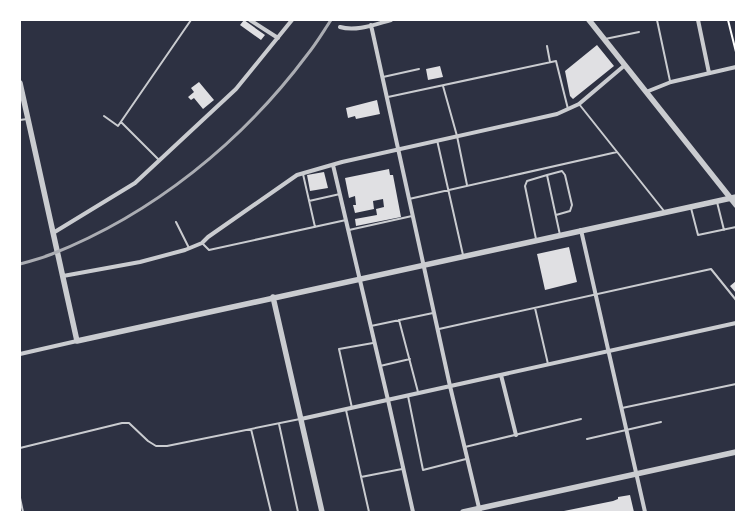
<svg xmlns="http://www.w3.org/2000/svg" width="756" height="532" font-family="'DejaVu Sans',sans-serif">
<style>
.building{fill:#e0e0e3}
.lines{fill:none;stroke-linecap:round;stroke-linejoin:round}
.path{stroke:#fff;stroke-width:2}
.service{stroke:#caccd0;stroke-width:2}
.minor{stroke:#caccd0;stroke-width:4}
.tertiary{stroke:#caccd0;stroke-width:5.5}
.rail{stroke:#abadb3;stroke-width:3}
</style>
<rect width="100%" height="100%" fill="#2d3142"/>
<path class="building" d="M 244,20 L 265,35 L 261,40 L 240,25 Z
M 597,45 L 614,66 L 573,99 L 570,96 L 565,71 Z
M 440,66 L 443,77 L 428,80 L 426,69 Z
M 199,82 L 214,100 L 203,109 L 194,98 L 191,100 L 188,97 L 194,92 L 191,88 Z
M 377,100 L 380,114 L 356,119 L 355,116 L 348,118 L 346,108 Z
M 389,169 L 390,175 L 393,175 L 401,217 L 356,226 L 355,219 L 377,215 L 376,209 L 384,207 L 383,199 L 373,201 L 374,209 L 355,213 L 353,205 L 356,205 L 355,196 L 349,198 L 345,178 Z
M 324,172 L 328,188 L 310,191 L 307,175 Z
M 569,247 L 577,282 L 545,290 L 537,254 Z
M 736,281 L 736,293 L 730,286 Z
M 630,495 L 634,512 L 559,512 L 613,501 L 618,499 L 618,497 Z"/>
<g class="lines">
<path class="path" d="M 728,20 L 736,52"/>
<path class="service" d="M 657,20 L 670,81
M 605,39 L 639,32
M 547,46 L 550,62
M 383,77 L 419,69
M 443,86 L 457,136 L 467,185
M 388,97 L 556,61 L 568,109
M 579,104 L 664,211
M 104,116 L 118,126 L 191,20
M 20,120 L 27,119
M 121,122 L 159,160
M 437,140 L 463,255
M 303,174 L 315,227
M 547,175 L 562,171 L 565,175 L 572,205 L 570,211 L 556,215
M 409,199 L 617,152
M 309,201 L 340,194
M 717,202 L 724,230
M 691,208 L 698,235 L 736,227
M 176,222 L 189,248
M 349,230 L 412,216
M 536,239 L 525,186 L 527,181 L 547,175 L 560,235
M 202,243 L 209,250 L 346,220
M 535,308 L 548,364
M 399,320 L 418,392
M 371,326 L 433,313
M 439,329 L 711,269 L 736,300
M 380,366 L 410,359
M 408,396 L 423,470 L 466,459
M 352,408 L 339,349 L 373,343
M 622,408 L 736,384
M 346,410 L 369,512
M 279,424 L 298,512
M 251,429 L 271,512
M 587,439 L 661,422
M 465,447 L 581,419
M 20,448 L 122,423 L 129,423 L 148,441 L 156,446 L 167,446 L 300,419
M 361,477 L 402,469
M 20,498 L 23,512"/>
<path class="minor" d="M 250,20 L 278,38
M 698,20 L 709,73
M 371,25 L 450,386 L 480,512
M 340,27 C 356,32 376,24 391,20
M 646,92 L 671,82 L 736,67
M 333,165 L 388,400 L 413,512
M 581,230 L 645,512
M 53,233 L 135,183 L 236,89 L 292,20
M 63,276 L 140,262 L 185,250 L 202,243 L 208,237 L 297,175 L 342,162 L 557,114 L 579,104 L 625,65
M 20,354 L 77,341
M 501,375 L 516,435
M 301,419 L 736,323"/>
<path class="tertiary" d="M 589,20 L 736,205
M 20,83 L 77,341 L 736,197
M 273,297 L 322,512
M 463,512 L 736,452"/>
<path class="rail" d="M 20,264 C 31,261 42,258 52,254 C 153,214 242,142 307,55 C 316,44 323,32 331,20"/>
</g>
<rect width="756" height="532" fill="none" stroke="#ffffff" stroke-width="42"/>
</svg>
